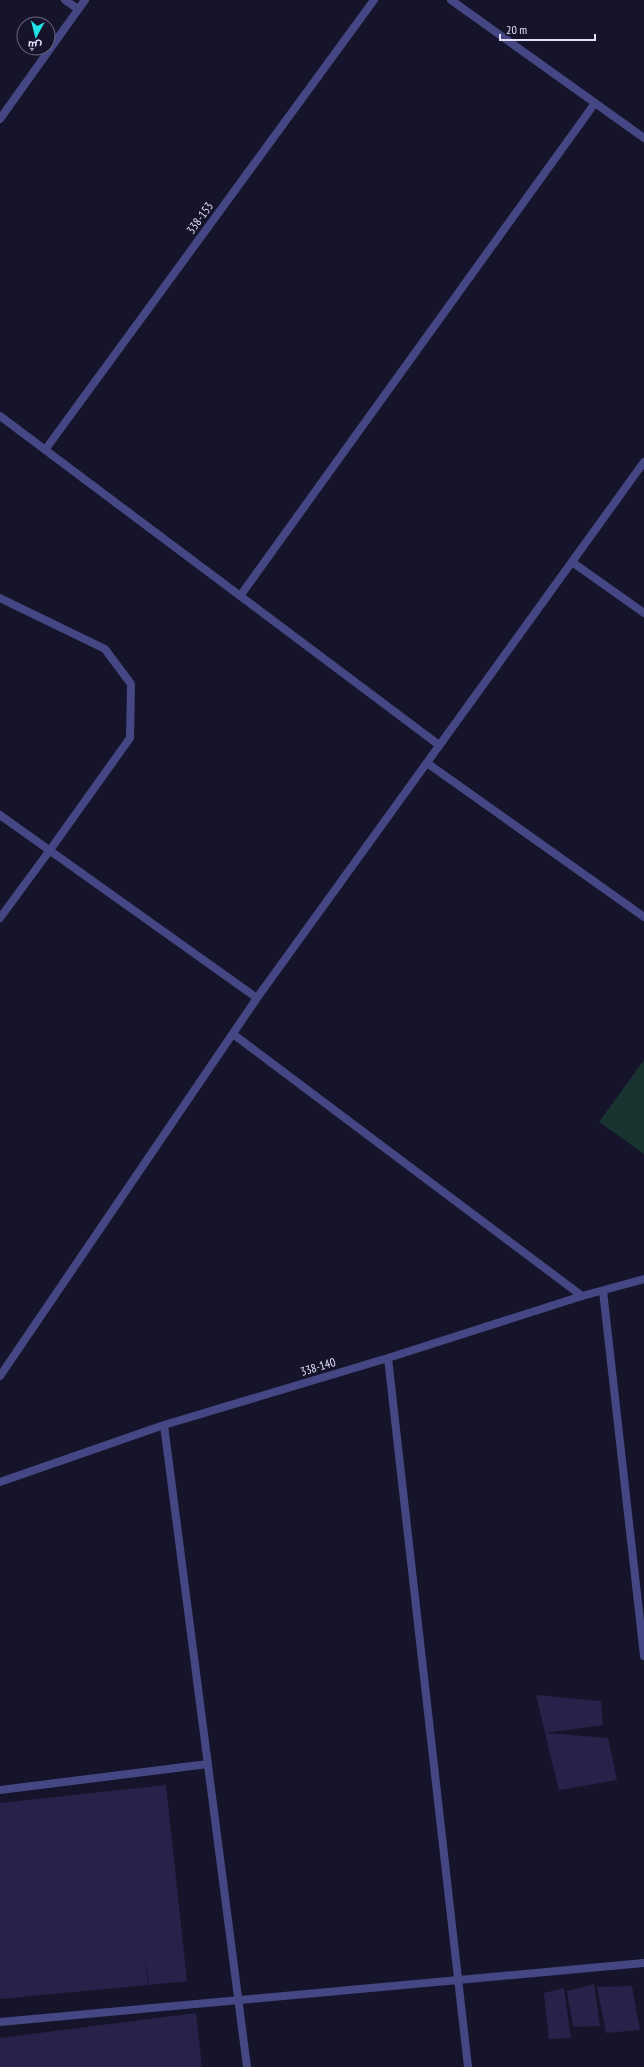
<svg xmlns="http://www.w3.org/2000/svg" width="644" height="2067" font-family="'PT Sans Narrow',Cairo,sans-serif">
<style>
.green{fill:#183330}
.building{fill:#272249}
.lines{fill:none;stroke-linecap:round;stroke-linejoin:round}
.service{stroke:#444784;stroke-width:8}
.minor{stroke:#444784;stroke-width:8}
.labels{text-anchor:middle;stroke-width:3.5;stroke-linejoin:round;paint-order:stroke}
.street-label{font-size:12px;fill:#e2e0fc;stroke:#16142a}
</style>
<rect width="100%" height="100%" fill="#16142a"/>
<path class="green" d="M 644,1060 L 644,1154 L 599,1122 Z"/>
<path class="building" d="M 536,1695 L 601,1701 L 603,1725 L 545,1733 L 608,1738 L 617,1780 L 559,1790 L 545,1733 Z
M 166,1785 L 187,1981 L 149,1985 L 145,1955 L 148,1985 L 0,1999 L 0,1803 Z
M 594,1984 L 600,2026 L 573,2027 L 567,1991 Z
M 632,1986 L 640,2030 L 606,2033 L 597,1987 Z
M 564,1988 L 571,2038 L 549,2039 L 544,1993 Z
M 196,2013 L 202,2067 L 0,2067 L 0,2038 Z"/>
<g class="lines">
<path class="service" d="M 0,598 L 105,649 L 131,684 L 130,738 L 50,850
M 233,1034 L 582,1296"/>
<path class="minor" d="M 65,0 L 78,9
M 451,0 L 644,138
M 0,119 L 85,0
M 0,416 L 439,745
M 45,450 L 374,0
M 572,562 L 644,613
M 240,596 L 595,103
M 427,763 L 644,917
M 0,815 L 257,998
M 0,918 L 50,850
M 603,1291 L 644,1656
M 388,1358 L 468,2067
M 0,1376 L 257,998 L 644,462
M 164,1425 L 247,2067
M 0,1482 L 164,1425 L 388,1358 L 582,1296 L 644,1279
M 0,1790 L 208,1764
M 0,2022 L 644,1963"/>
</g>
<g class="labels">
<g class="street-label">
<text transform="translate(200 218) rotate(-54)" y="4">338-153</text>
<text transform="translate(318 1367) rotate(-17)" y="4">338-140</text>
</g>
</g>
<g transform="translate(36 36) rotate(187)"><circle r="19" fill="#16142a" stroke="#68667e"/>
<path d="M0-3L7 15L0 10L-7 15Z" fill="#21e2e7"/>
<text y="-6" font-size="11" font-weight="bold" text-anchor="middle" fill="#e2e0fc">ش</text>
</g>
<path d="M500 34v6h95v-6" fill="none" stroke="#e2e0fc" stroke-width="2"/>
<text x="506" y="34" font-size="12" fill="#e2e0fc" stroke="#16142a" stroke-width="3" paint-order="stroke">20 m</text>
</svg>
